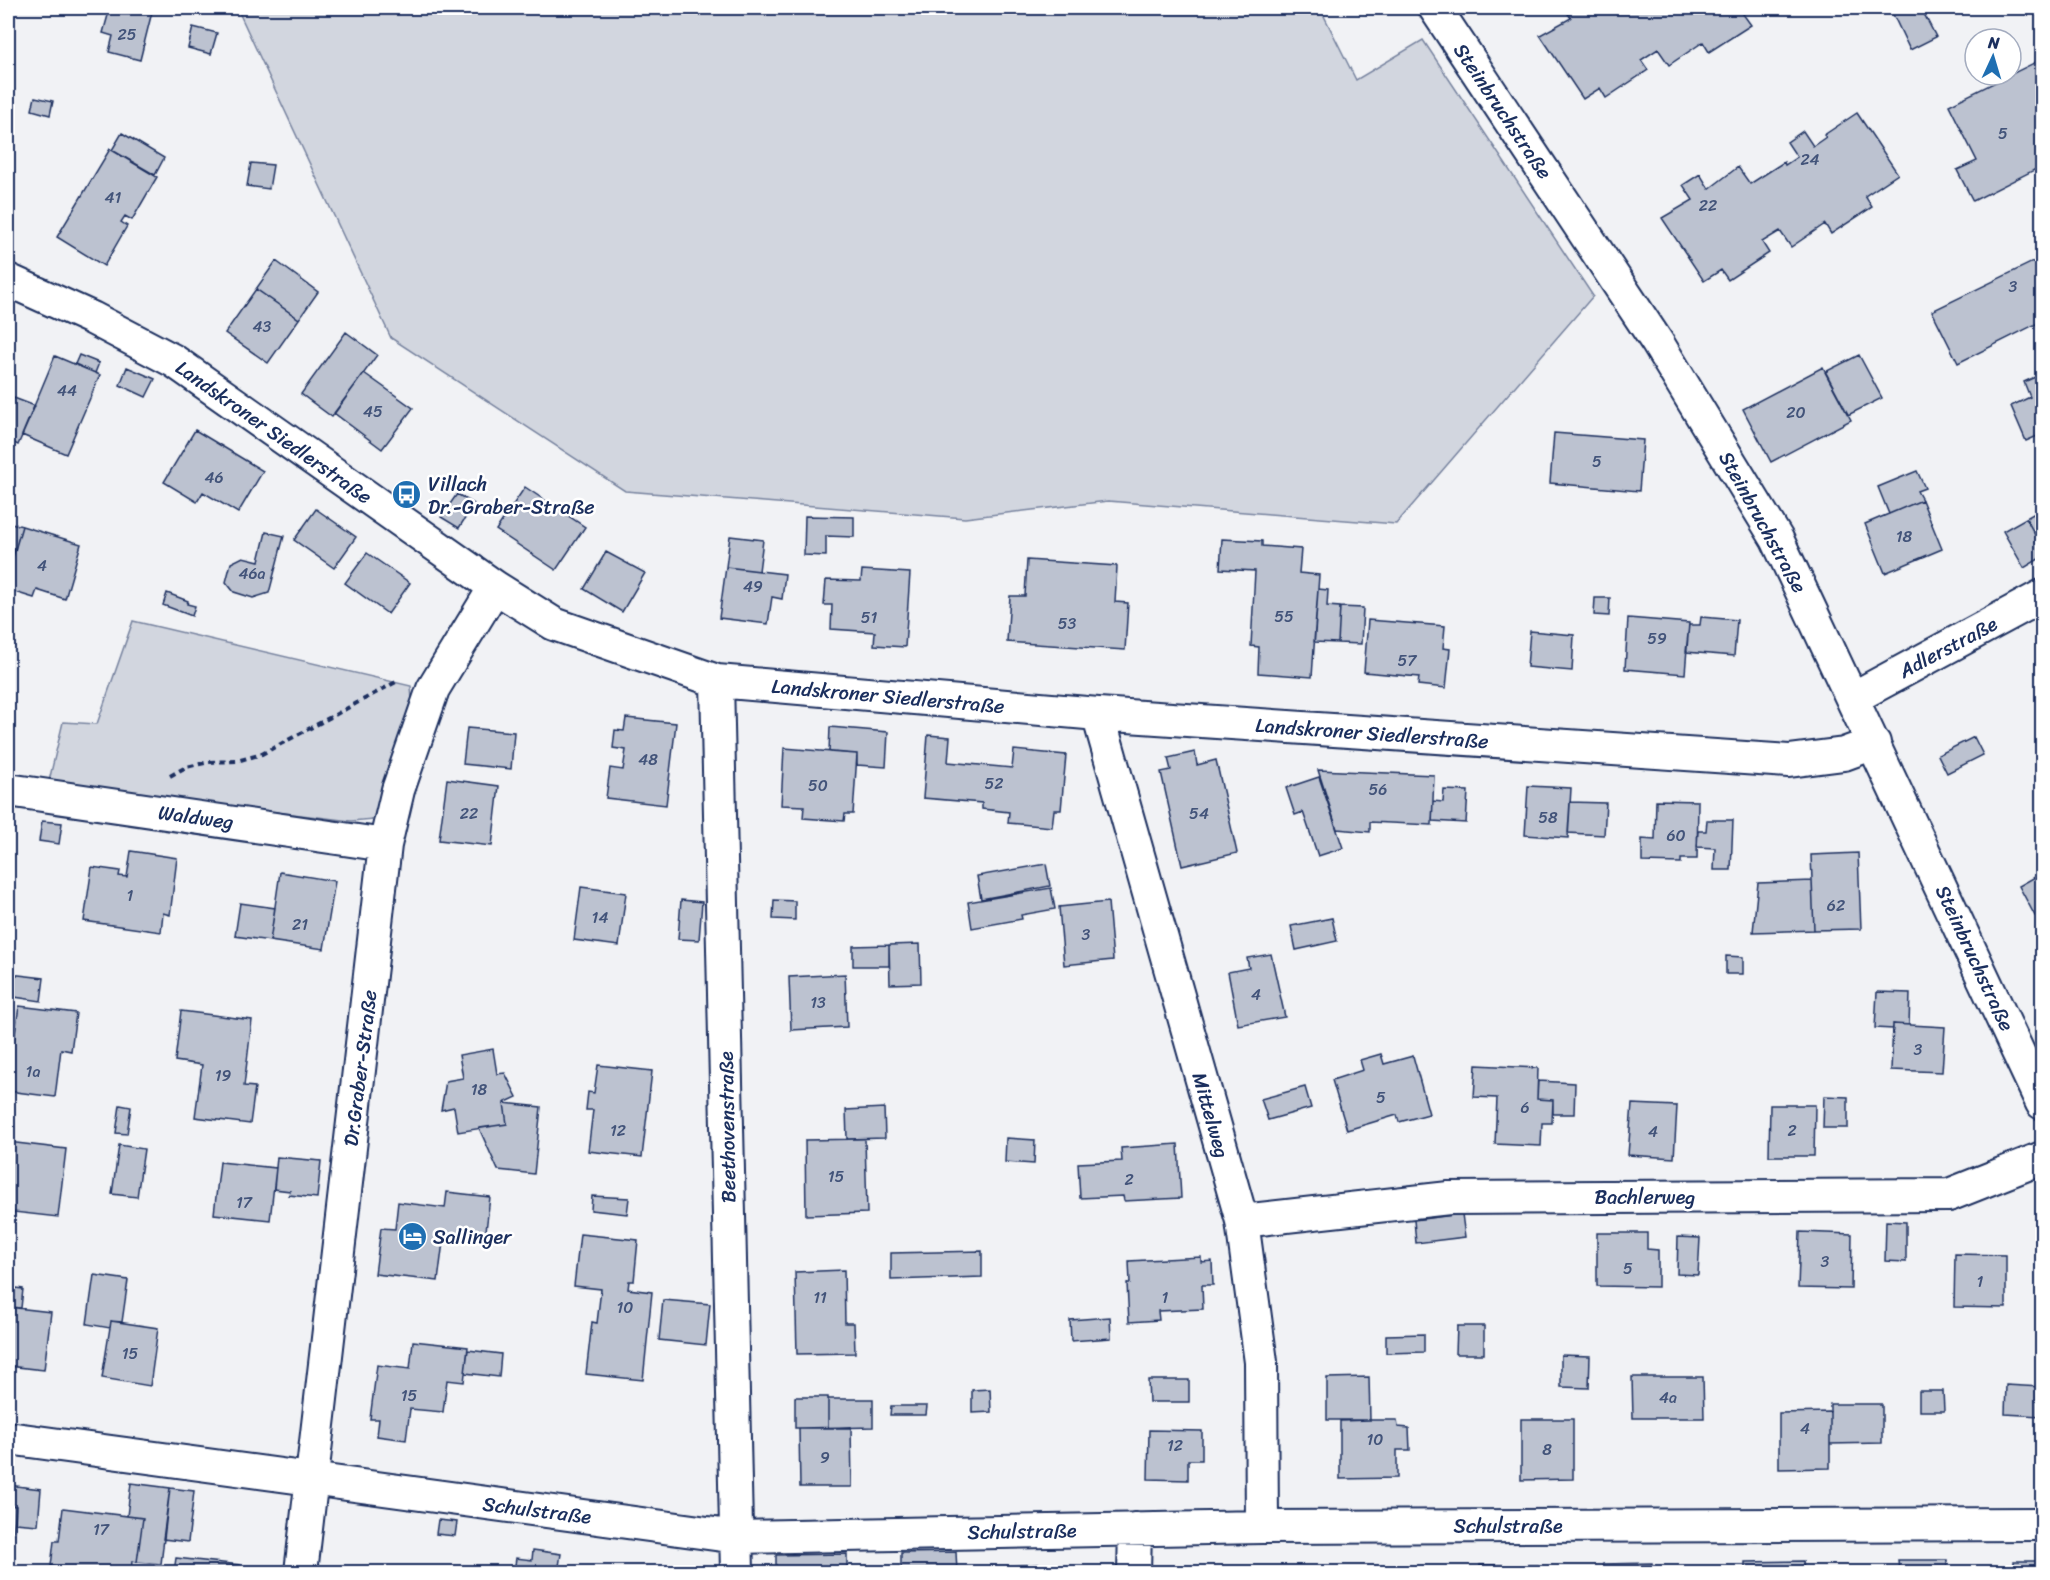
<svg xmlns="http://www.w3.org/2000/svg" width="2050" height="1580" font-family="Sriracha,sans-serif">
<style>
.green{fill:#d2d6df;stroke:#76829e;stroke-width:1.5}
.building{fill:#bcc2d0;stroke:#1b2f5e;stroke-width:1.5}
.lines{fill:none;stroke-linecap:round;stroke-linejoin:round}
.street-casing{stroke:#1b2f5e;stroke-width:36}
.path{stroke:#1b2f5e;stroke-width:4;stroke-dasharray:6 4.5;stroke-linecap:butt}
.street{stroke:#fff;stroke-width:32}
.labels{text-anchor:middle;stroke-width:5;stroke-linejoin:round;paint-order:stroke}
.number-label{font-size:16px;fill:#43547a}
.street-label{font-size:20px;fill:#1b2f5e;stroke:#fff}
.poi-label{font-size:20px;fill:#1b2f5e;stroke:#fff;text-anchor:start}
</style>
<rect width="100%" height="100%" fill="#f1f2f5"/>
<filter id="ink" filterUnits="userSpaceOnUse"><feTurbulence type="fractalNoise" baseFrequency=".0167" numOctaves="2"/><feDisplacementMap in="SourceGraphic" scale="12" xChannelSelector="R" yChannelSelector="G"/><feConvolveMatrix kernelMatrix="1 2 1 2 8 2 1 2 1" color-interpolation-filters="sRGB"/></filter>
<g filter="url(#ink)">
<path class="green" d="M 237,8 L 1320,8 L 1356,80 L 1423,40 L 1593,296 L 1396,524 L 1108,501 L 965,518 L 625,491 L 391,338 Z
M 133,621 L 411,686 L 412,701 L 373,819 L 351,821 L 142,796 L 49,781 L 63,722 L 97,724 Z"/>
<path class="building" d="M 110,8 L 153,8 L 140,60 L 109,52 L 113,36 L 103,33 Z
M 1564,8 L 1753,8 L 1743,14 L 1751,25 L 1709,52 L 1703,42 L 1669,65 L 1658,49 L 1641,60 L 1648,70 L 1606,98 L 1600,88 L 1583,99 L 1540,35 L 1571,18 Z
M 1890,8 L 1921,8 L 1936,37 L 1910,50 Z
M 193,27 L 217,33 L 211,54 L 188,48 Z
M 2042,59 L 2042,166 L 1973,201 L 1957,170 L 1977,161 L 1949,105 Z
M 35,97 L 53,101 L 50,115 L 32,110 Z
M 1857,113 L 1898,174 L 1865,196 L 1872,207 L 1831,234 L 1825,224 L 1791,247 L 1780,231 L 1762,242 L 1769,253 L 1728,280 L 1721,270 L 1704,281 L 1662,218 L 1693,200 L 1683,185 L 1700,174 L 1709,189 L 1738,167 L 1750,184 L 1784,162 L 1785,165 L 1797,157 L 1787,142 L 1803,131 L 1813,146 L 1826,137 L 1824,135 Z
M 122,133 L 164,158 L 155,175 L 112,150 Z
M 110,149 L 157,177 L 132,220 L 125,216 L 121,222 L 127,226 L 104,266 L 57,237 Z
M 251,163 L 273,165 L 269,189 L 247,186 Z
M 2041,258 L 2042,321 L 1958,363 L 1932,311 Z
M 276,261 L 318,292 L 299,319 L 256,289 Z
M 256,289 L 299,319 L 268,363 L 225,333 Z
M 346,332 L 377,355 L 332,417 L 301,394 Z
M 79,355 L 99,363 L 95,373 L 75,364 Z
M 1859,355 L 1882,398 L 1848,415 L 1825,372 Z
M 55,356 L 100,375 L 66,454 L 22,435 Z
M 127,367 L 155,379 L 146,397 L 120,385 Z
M 1823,367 L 1851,420 L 1771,462 L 1743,409 Z
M 364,373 L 413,408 L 382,449 L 334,413 Z
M 2042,374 L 2042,434 L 2026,441 L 2011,406 L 2030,397 L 2024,382 Z
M 14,398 L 35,406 L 18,445 L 8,440 L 8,412 Z
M 195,430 L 263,471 L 238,513 L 203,492 L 197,502 L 164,482 Z
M 1554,433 L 1643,440 L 1639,491 L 1550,483 Z
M 1917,471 L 1925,488 L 1917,491 L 1922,500 L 1889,514 L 1878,487 Z
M 525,487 L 585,527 L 556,570 L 496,530 Z
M 457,494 L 474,504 L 459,528 L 441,517 Z
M 1922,500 L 1942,549 L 1885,573 L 1865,524 Z
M 316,509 L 356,537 L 334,568 L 294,540 Z
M 2042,509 L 2042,548 L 2026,518 Z
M 805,516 L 854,517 L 854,537 L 826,536 L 826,556 L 804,555 Z
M 2026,518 L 2042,548 L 2042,557 L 2024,568 L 2003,531 Z
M 8,522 L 22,526 L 13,556 L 8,555 Z
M 22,526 L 81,544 L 65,599 L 37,590 L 34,598 L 8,590 L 8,574 Z
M 266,532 L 284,536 L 269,593 L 253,598 L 234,592 L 226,582 L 231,563 L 243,557 L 259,561 Z
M 730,536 L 763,540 L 759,571 L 726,567 Z
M 1222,539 L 1262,541 L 1262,546 L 1301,549 L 1299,573 L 1319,575 L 1312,677 L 1258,673 L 1259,647 L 1251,646 L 1255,571 L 1220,569 Z
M 606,552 L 645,573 L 622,612 L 584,589 Z
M 367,553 L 410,583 L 388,614 L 345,583 Z
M 1027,560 L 1117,566 L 1115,602 L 1128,603 L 1125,650 L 1007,642 L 1010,596 L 1025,596 Z
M 726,567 L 785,574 L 782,599 L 772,597 L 768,624 L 719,618 Z
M 862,570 L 910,573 L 905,647 L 874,645 L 875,632 L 831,629 L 832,605 L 824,605 L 826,580 L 861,581 Z
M 1318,589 L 1328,590 L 1327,606 L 1340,607 L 1338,643 L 1314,642 Z
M 167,593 L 188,601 L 187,604 L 195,606 L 192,616 L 163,605 Z
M 1595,598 L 1610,598 L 1609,616 L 1594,615 Z
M 1340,607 L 1363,608 L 1361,644 L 1338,643 Z
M 1701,617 L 1737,620 L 1734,656 L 1686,652 L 1689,625 L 1700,625 Z
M 1628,618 L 1689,623 L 1685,674 L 1625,669 Z
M 1368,620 L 1445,626 L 1443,648 L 1450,649 L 1446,688 L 1418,685 L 1419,677 L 1364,672 Z
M 1530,631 L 1574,635 L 1572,671 L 1527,667 Z
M 626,718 L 676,723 L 666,805 L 606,798 L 610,768 L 623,770 L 626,750 L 613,748 L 615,730 L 624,731 Z
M 830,727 L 888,732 L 886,767 L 857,765 L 857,754 L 829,752 Z
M 467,728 L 514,732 L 511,769 L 463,764 Z
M 928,735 L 950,737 L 948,762 L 1012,768 L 1014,750 L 1066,755 L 1061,810 L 1054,810 L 1052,827 L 1008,823 L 1009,812 L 982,809 L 982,803 L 923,798 Z
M 1974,737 L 1983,755 L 1947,773 L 1938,755 Z
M 784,748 L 857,754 L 853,814 L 845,814 L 844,821 L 803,818 L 804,806 L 781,805 Z
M 1195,752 L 1197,765 L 1216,760 L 1237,853 L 1182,866 L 1161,772 L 1171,770 L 1168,758 Z
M 1318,770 L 1434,775 L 1432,825 L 1370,822 L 1370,832 L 1337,829 Z
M 1319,777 L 1343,848 L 1318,856 L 1303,812 L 1295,815 L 1286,788 Z
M 447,779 L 499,786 L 492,846 L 439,840 Z
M 1528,786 L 1571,788 L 1568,838 L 1525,835 Z
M 1444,790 L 1468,791 L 1466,823 L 1432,821 L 1433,801 L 1443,802 Z
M 1656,800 L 1698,801 L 1697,859 L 1681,859 L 1681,863 L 1642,862 L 1642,839 L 1655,840 Z
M 1570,802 L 1606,803 L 1604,835 L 1568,833 Z
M 1707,820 L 1733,820 L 1731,870 L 1714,870 L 1715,848 L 1697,847 L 1698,831 L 1706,831 Z
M 42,821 L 62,823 L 59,844 L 39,841 Z
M 131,851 L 177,858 L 170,915 L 163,913 L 161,932 L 84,921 L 92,867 L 120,871 L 119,876 L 127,877 Z
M 1858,853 L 1861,929 L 1814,930 L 1811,855 Z
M 1046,864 L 1050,886 L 981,899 L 977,876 Z
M 280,872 L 335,881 L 324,949 L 270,941 Z
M 2042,873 L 2042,912 L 2035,916 L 2019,886 Z
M 1812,881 L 1814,930 L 1753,932 L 1758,883 Z
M 581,887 L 626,893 L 619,946 L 574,940 Z
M 1051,888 L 1055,909 L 1021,915 L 1022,919 L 972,928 L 968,902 Z
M 681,900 L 702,902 L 699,940 L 678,939 Z
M 774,900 L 795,901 L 795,920 L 773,919 Z
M 1108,902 L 1113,960 L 1064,965 L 1059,907 Z
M 240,903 L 275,908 L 270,941 L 235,936 Z
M 1332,918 L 1337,941 L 1296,950 L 1291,926 Z
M 920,944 L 921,983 L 890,984 L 889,945 Z
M 889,945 L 889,966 L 853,966 L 853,946 Z
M 1271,954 L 1285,1017 L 1238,1025 L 1228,972 L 1249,968 L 1247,958 Z
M 1726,956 L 1743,957 L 1743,974 L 1726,974 Z
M 10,974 L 44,978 L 41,1001 L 8,996 Z
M 845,974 L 847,1027 L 791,1030 L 789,977 Z
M 1877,992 L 1910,993 L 1909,1025 L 1893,1024 L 1893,1029 L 1875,1028 Z
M 19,1006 L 76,1013 L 71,1051 L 61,1049 L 55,1097 L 8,1091 L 8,1040 L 14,1041 Z
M 181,1011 L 252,1020 L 244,1086 L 255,1087 L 250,1124 L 195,1117 L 202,1065 L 175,1061 Z
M 1893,1024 L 1945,1027 L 1942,1072 L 1891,1070 Z
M 493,1049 L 497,1074 L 505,1073 L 517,1097 L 504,1103 L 507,1124 L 458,1132 L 454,1107 L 441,1110 L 446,1081 L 463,1078 L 459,1055 Z
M 1381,1054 L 1384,1064 L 1413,1056 L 1429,1114 L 1399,1122 L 1397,1115 L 1347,1130 L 1332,1080 L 1363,1070 L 1360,1060 Z
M 598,1065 L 652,1071 L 642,1157 L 588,1151 L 593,1110 L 586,1110 L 588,1092 L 594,1093 Z
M 1476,1065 L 1538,1068 L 1537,1099 L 1553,1100 L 1552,1123 L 1542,1123 L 1541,1146 L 1495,1144 L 1497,1098 L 1474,1097 Z
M 1538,1081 L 1575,1083 L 1574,1114 L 1553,1114 L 1553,1100 L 1537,1099 Z
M 1305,1087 L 1311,1108 L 1268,1120 L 1261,1099 Z
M 1824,1096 L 1848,1097 L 1848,1128 L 1823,1128 Z
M 504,1103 L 541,1107 L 534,1174 L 498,1170 L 479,1128 L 507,1124 Z
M 1632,1104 L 1677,1106 L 1674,1158 L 1628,1155 Z
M 120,1105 L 131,1107 L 127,1134 L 116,1133 Z
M 1770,1105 L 1815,1105 L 1814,1156 L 1769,1156 Z
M 884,1108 L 885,1138 L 847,1139 L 846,1110 Z
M 1006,1138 L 1035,1140 L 1034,1164 L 1005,1162 Z
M 865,1139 L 867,1213 L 806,1215 L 805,1140 Z
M 8,1142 L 66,1149 L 58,1217 L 14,1212 L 12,1226 L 8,1225 Z
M 1178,1144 L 1181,1198 L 1124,1201 L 1123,1196 L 1080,1198 L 1078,1163 L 1122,1161 L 1121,1148 Z
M 119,1145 L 144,1149 L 137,1197 L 112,1194 Z
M 277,1157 L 321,1161 L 317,1198 L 289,1195 L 290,1191 L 274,1189 Z
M 220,1162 L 276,1168 L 270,1220 L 214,1214 Z
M 447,1192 L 490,1197 L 485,1239 L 444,1234 L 438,1281 L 375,1274 L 381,1228 L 395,1229 L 398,1202 L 445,1208 Z
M 592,1196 L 629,1198 L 627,1214 L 591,1210 Z
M 1462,1214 L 1465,1237 L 1416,1243 L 1414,1220 Z
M 1886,1221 L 1906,1222 L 1906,1262 L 1885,1261 Z
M 1800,1232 L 1852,1234 L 1851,1289 L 1798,1288 Z
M 1597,1233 L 1647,1233 L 1647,1249 L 1658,1250 L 1658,1287 L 1597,1286 Z
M 580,1234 L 638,1240 L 634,1281 L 629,1281 L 628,1289 L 652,1292 L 643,1380 L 586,1374 L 592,1322 L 597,1323 L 601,1289 L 574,1286 Z
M 1678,1237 L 1700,1238 L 1698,1275 L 1677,1274 Z
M 982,1251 L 982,1277 L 891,1280 L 891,1253 Z
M 1955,1254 L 2006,1255 L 2006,1308 L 1954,1307 Z
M 1201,1257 L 1201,1262 L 1212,1261 L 1213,1285 L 1202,1285 L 1203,1309 L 1158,1311 L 1159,1320 L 1129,1322 L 1127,1283 L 1130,1283 L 1129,1261 Z
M 844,1270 L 845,1323 L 854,1323 L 855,1353 L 797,1354 L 795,1272 Z
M 94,1275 L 128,1280 L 122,1322 L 111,1321 L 110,1328 L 87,1324 Z
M 8,1287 L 23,1289 L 21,1308 L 8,1307 Z
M 663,1300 L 710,1304 L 706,1345 L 659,1340 Z
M 8,1307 L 51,1312 L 44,1370 L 8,1366 Z
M 1110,1317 L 1111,1338 L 1071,1341 L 1070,1320 Z
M 111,1321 L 158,1328 L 150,1386 L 102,1378 Z
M 1457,1326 L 1484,1326 L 1484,1354 L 1456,1354 Z
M 1424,1334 L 1424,1352 L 1386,1353 L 1386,1335 Z
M 413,1341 L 468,1347 L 464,1382 L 447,1380 L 443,1412 L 410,1409 L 406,1440 L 377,1436 L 379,1419 L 370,1419 L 377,1365 L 410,1369 Z
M 468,1350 L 501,1354 L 499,1377 L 465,1373 Z
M 1561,1355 L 1590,1356 L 1589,1388 L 1561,1387 Z
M 1369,1377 L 1370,1420 L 1327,1420 L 1327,1378 Z
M 1632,1377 L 1703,1377 L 1704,1418 L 1633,1418 Z
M 1148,1380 L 1189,1380 L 1189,1402 L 1149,1402 Z
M 2006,1385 L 2042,1387 L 2042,1416 L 2005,1414 Z
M 990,1389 L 991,1412 L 972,1413 L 972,1390 Z
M 1919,1391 L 1943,1391 L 1944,1411 L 1919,1411 Z
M 795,1397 L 828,1397 L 828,1428 L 795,1428 Z
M 828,1399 L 873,1399 L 873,1427 L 828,1428 Z
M 1830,1404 L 1882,1404 L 1882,1443 L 1830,1444 Z
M 891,1406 L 927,1406 L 926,1415 L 890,1415 Z
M 1830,1412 L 1830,1468 L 1779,1469 L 1779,1413 Z
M 2040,1416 L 2042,1416 L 2042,1466 L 2037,1466 Z
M 1521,1419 L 1573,1419 L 1573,1479 L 1521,1480 Z
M 1370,1420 L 1397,1420 L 1398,1427 L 1409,1428 L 1410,1450 L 1397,1450 L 1397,1478 L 1340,1479 L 1340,1421 Z
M 851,1427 L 852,1487 L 800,1487 L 799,1428 Z
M 1149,1430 L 1202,1431 L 1202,1460 L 1188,1460 L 1188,1480 L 1148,1479 Z
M 131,1483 L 170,1488 L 161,1564 L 137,1562 L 143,1518 L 127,1516 Z
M 8,1485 L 41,1489 L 38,1525 L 15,1523 L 16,1506 L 8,1505 Z
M 170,1488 L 194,1491 L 188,1542 L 163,1539 Z
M 8,1505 L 16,1506 L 11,1560 L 8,1560 Z
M 63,1508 L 143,1518 L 137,1562 L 132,1561 L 131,1572 L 103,1572 L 51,1566 L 54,1541 L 59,1541 Z
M 438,1520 L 457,1522 L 455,1536 L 436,1534 Z
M 533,1550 L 561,1554 L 559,1566 L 591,1570 L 590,1572 L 514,1572 L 516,1558 L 532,1560 Z
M 956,1552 L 957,1572 L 901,1572 L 901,1553 Z
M 847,1554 L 847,1572 L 776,1572 L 776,1555 Z
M 176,1558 L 240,1565 L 239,1572 L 174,1572 Z
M 1898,1560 L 1947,1560 L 1947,1572 L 1899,1572 Z
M 1803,1561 L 1804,1572 L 1745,1572 L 1745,1562 Z
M 2014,1561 L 2042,1561 L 2042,1572 L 2014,1572 Z
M 1652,1563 L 1652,1572 L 1603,1572 L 1603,1564 Z
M 1039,1564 L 1039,1572 L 994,1572 L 993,1567 Z
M 1480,1565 L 1538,1565 L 1538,1572 L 1540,1572 L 1480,1572 Z
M 1290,1571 L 1290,1572 L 1251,1572 Z"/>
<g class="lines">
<defs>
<path id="street" d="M 1435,8 L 1657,342 L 1777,539 L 2042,1103
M 8,280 L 92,318 L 174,361 L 495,587 L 554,624 L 717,681 L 1098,714 L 1789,761 L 1844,754 L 1874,743
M 717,681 L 737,1572
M 1853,698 L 2042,596
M 1098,714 L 1242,1221 L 1261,1362 L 1262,1527
M 8,790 L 385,845
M 1242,1221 L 1449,1198 L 1949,1195 L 2042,1158
M 8,1438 L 737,1537 L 1262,1527 L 2042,1524
M 301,1572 L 385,845 L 398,790 L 433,689 L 495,587
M 1134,1572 L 1135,1529"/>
</defs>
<use href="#street" class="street-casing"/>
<path class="path" d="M 170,776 L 186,767 L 209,762 L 237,761 L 262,754 L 396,682"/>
<use href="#street" class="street"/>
</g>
</g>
<defs>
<symbol id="bus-disc" viewBox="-11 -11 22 22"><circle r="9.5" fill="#1f6fb2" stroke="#fff"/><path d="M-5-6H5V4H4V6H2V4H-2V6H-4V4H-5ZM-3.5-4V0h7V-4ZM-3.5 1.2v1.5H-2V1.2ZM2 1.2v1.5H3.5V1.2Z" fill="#fff"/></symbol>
<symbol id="hotel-disc" viewBox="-11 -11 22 22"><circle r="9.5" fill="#1f6fb2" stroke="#fff"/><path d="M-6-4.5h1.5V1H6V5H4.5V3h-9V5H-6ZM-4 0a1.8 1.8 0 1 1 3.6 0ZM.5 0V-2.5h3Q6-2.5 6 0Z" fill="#fff"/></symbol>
</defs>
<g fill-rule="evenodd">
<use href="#bus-disc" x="390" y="478" width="33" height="33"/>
<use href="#hotel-disc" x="396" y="1220" width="33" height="33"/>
</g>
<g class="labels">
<g class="number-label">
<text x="127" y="40">25</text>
<text x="2003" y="139">5</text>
<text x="1810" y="165">24</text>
<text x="113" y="203">41</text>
<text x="1708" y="211">22</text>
<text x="2013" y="292">3</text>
<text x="262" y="332">43</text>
<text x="67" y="396">44</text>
<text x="373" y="417">45</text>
<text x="1796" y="418">20</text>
<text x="1597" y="467">5</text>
<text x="214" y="483">46</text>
<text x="1904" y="542">18</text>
<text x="42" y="571">4</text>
<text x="252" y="579">46a</text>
<text x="753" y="592">49</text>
<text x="1284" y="622">55</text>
<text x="869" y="623">51</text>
<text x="1067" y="629">53</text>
<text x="1657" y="644">59</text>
<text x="1407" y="666">57</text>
<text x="648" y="765">48</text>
<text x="994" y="789">52</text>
<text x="818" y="791">50</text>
<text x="1378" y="795">56</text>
<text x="469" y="819">22</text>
<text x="1199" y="819">54</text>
<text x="1548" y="823">58</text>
<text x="1676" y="841">60</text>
<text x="130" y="901">1</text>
<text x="1836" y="911">62</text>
<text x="600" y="923">14</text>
<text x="300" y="930">21</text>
<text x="1086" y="940">3</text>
<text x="1256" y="1000">4</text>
<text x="818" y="1008">13</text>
<text x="1918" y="1055">3</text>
<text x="33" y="1077">1a</text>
<text x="223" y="1081">19</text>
<text x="479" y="1095">18</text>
<text x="1381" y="1103">5</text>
<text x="1525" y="1113">6</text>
<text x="618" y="1136">12</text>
<text x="1792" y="1136">2</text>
<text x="1653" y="1137">4</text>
<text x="836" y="1182">15</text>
<text x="1129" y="1185">2</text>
<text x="244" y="1208">17</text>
<text x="1825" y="1267">3</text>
<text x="1628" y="1274">5</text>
<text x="1980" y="1287">1</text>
<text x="820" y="1303">11</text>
<text x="1165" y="1303">1</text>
<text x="625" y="1313">10</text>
<text x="130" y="1359">15</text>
<text x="409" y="1401">15</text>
<text x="1668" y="1403">4a</text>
<text x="1805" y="1434">4</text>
<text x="1375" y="1445">10</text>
<text x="1175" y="1451">12</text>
<text x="1547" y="1455">8</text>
<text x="825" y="1463">9</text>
<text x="101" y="1535">17</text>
</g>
<g class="street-label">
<text transform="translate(1503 111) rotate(56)" y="7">Steinbruchstraße</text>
<text transform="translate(274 432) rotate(35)" y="7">Landskroner Siedlerstraße</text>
<text transform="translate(1763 522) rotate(61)" y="7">Steinbruchstraße</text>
<text transform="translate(1948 647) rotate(-28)" y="7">Adlerstraße</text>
<text transform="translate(888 696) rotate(5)" y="7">Landskroner Siedlerstraße</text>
<text transform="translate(1372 733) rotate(4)" y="7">Landskroner Siedlerstraße</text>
<text transform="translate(196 817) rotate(8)" y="7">Waldweg</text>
<text transform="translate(1975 958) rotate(65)" y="7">Steinbruchstraße</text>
<text transform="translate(360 1068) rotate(-83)" y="7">Dr.Graber-Straße</text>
<text transform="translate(1211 1115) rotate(74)" y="7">Mittelweg</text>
<text transform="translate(727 1127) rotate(-91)" y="7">Beethovenstraße</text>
<text x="1645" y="1204">Bachlerweg</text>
<text transform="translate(537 1510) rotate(7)" y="7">Schulstraße</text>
<text x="1508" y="1533">Schulstraße</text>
<text transform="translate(1022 1531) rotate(-1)" y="7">Schulstraße</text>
</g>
<g class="poi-label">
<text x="428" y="491">Villach<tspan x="428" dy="23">Dr.-Graber-Straße</tspan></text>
<text x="433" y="1244">Sallinger</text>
</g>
</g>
<rect width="2050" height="1580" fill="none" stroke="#fff" stroke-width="30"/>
<rect x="15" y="15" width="2020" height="1550" fill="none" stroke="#1b2f5e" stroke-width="2" filter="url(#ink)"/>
<g transform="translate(1993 57) rotate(4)"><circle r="28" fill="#ffffff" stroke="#a4acbf" stroke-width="1.5"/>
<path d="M0-4.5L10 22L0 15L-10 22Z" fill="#1f6fb2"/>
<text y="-9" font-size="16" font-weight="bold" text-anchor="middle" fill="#1b2f5e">N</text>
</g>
</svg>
